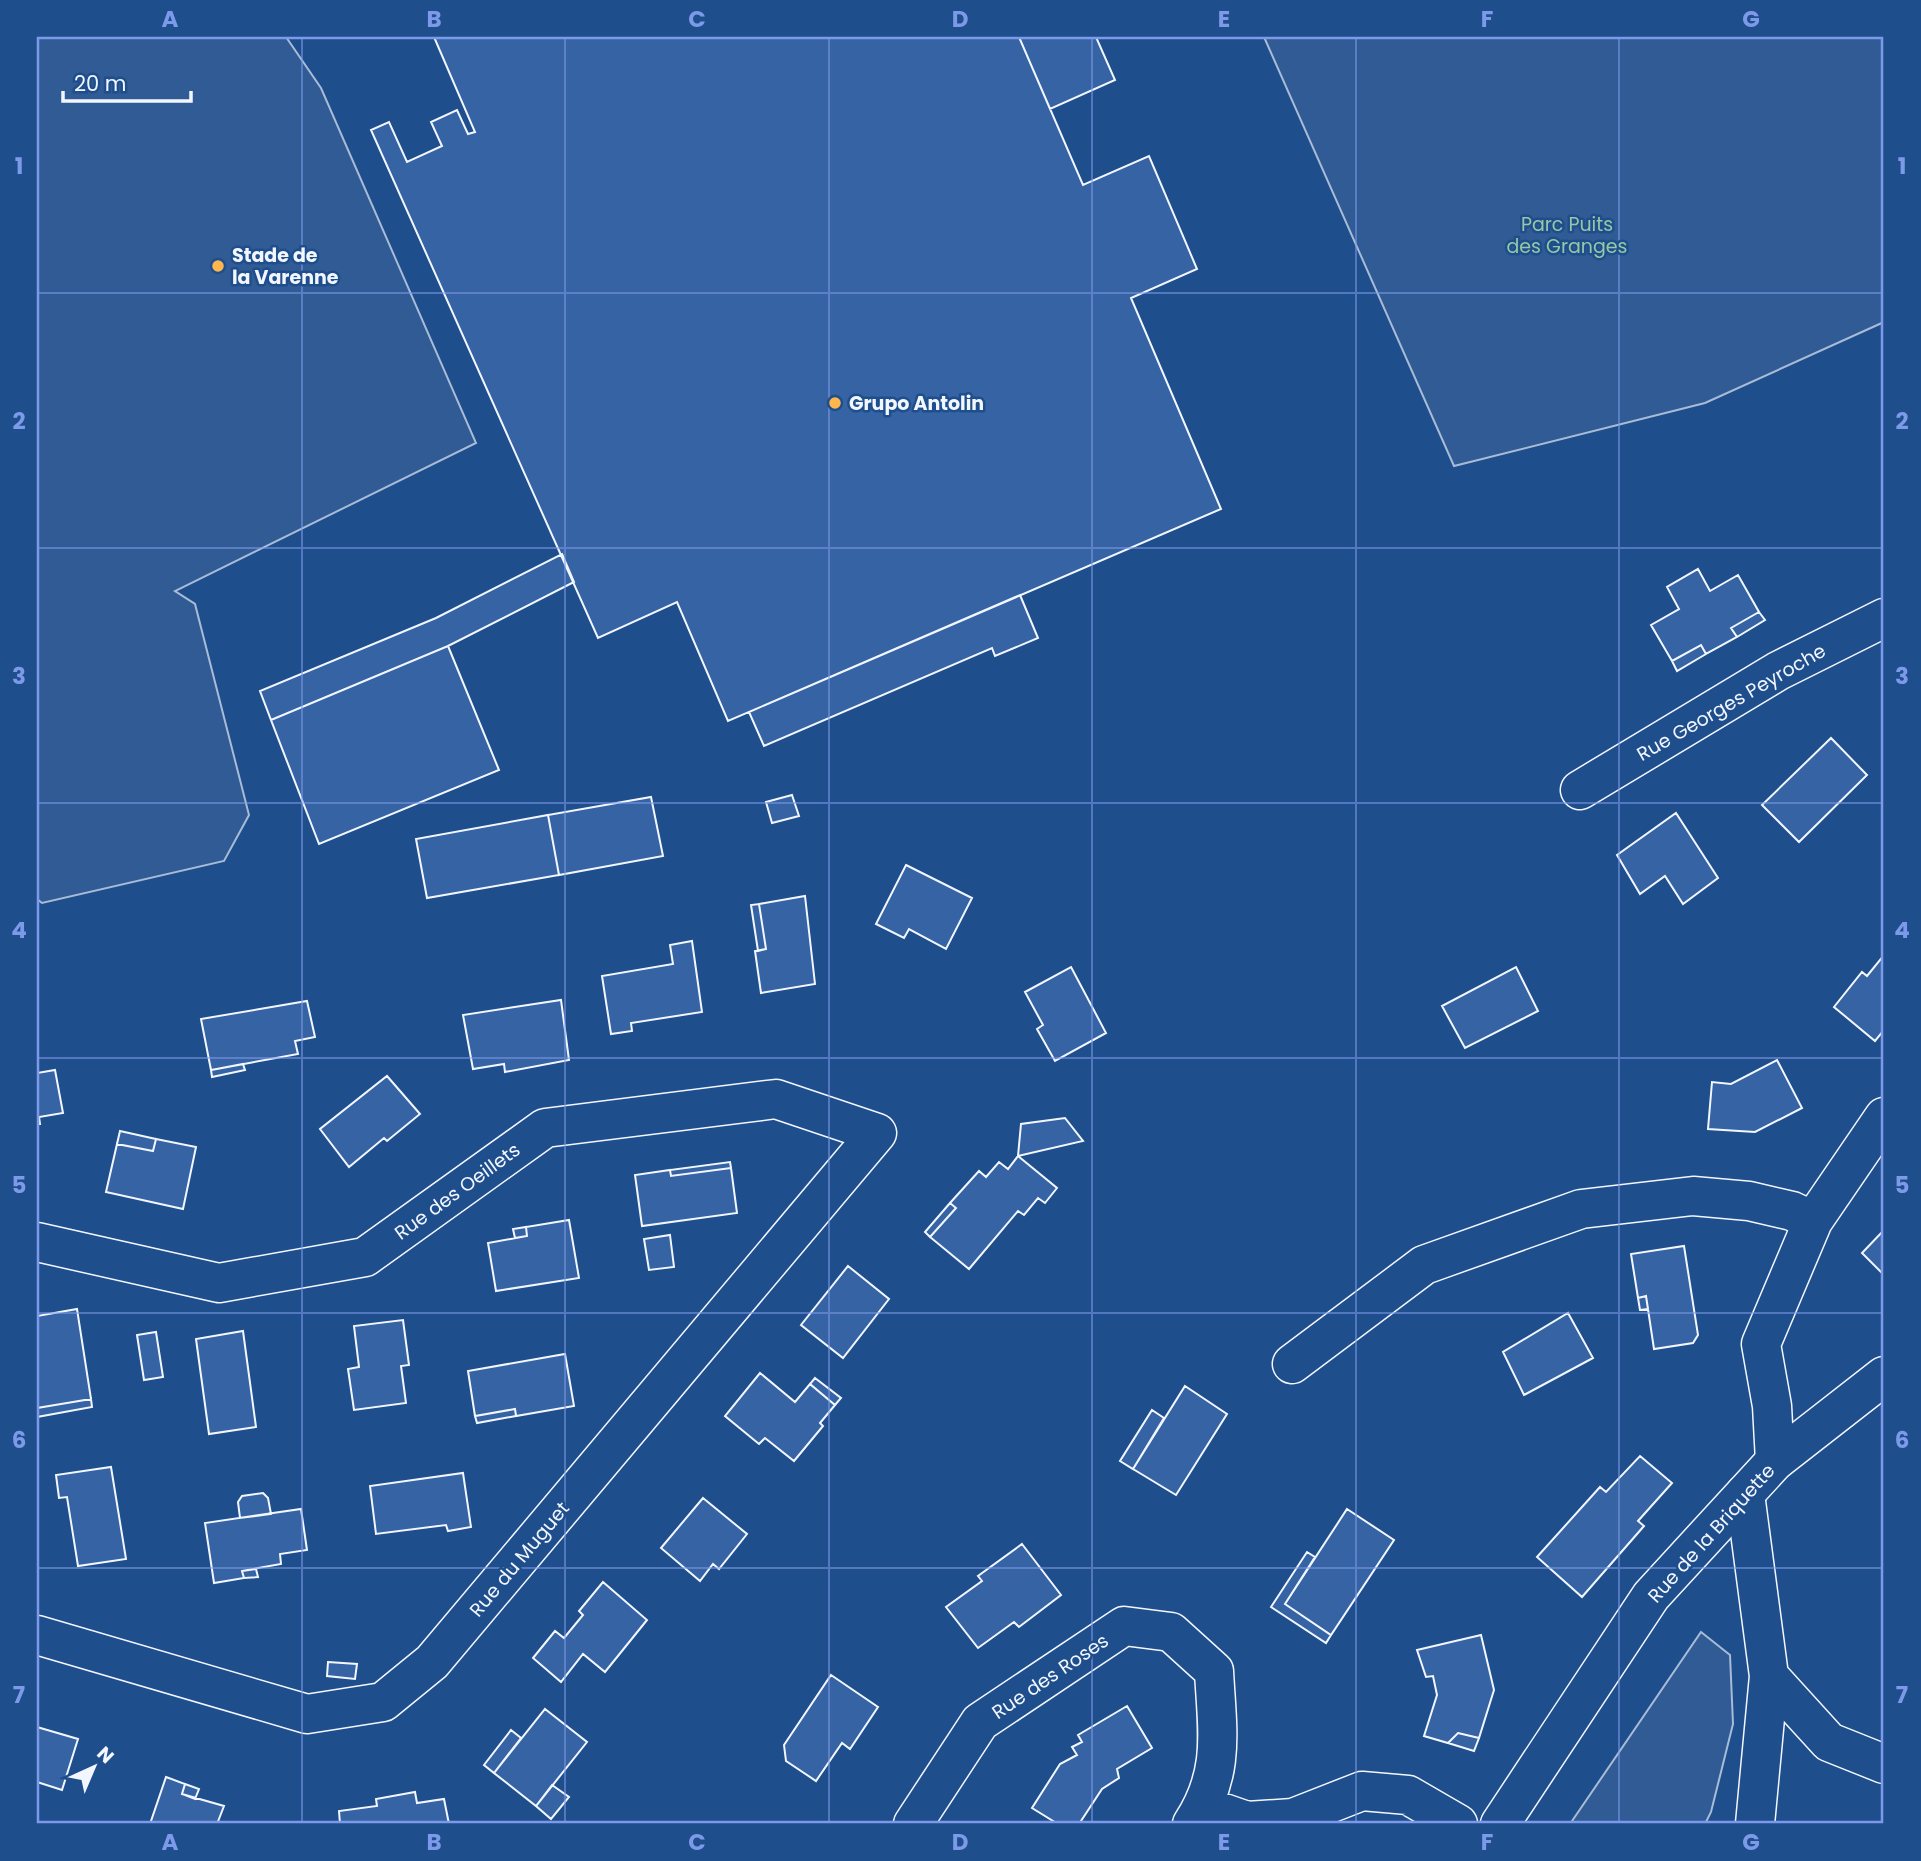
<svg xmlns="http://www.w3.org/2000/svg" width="1921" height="1861" font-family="Poppins,sans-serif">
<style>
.built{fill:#305b95;stroke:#a8bbd7;stroke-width:2}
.building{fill:#3563a3;stroke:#f2f6ff;stroke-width:2}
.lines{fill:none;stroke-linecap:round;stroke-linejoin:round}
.minor-casing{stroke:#f2f6ff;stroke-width:41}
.secondary-casing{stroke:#f2f6ff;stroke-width:41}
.minor{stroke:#1f4e8c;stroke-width:38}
.secondary{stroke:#1f4e8c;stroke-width:38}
.grid{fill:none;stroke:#7d9aea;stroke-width:2;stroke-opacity:0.55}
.poi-dot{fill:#ffb74d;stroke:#1f4e8c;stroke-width:2.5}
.labels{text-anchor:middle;stroke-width:5;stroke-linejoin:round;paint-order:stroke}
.park-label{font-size:19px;fill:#97c8a6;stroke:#1f4e8c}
.poi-label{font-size:19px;font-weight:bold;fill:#f2f6ff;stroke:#1f4e8c;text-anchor:start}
.street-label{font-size:19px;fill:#f2f6ff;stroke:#1f4e8c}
.neatline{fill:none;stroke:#7d9aea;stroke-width:2.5}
.grid-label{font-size:23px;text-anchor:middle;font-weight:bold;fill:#7d9aea}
</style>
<rect width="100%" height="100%" fill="#1f4e8c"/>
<path class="built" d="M 37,37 L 286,37 L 321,88 L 476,443 L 175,591 L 195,604 L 249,815 L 224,861 L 42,903 L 37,899 Z
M 1264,37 L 1884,37 L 1884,322 L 1705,403 L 1454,466 Z
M 1701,1632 L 1730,1655 L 1733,1724 L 1711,1812 L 1705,1824 L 1570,1824 Z"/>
<path class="building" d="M 434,37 L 1019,37 L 1083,185 L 1149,156 L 1197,269 L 1131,298 L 1221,509 L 728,721 L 677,602 L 598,638 L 371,130 L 389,122 L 407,162 L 442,146 L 431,122 L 457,110 L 468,134 L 475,132 Z
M 1019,37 L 1096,37 L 1115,80 L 1050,109 Z
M 562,554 L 574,582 L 448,646 L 271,720 L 260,691 L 436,618 Z
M 1698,569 L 1710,591 L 1738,575 L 1759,612 L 1731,628 L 1737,637 L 1706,654 L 1701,645 L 1672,661 L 1651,625 L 1679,609 L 1667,587 Z
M 1020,595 L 1038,638 L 995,656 L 992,648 L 764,746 L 749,712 Z
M 1759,612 L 1765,620 L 1737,637 L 1731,628 Z
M 1701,645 L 1706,654 L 1677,671 L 1672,661 Z
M 448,646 L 499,770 L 319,844 L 271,720 Z
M 1831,738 L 1867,775 L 1799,842 L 1762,805 Z
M 792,795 L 799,816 L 772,823 L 766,802 Z
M 651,797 L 663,856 L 559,875 L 548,815 Z
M 1676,813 L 1718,878 L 1683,904 L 1665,876 L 1640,894 L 1617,855 Z
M 548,815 L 559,875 L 427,898 L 416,839 Z
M 906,865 L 972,898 L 946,949 L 909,929 L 904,938 L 876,924 Z
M 805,896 L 815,984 L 761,993 L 755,951 L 766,949 L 759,904 Z
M 759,904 L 766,949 L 758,951 L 751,905 Z
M 692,941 L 702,1012 L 631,1023 L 632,1031 L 611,1034 L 602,976 L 673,964 L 670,945 Z
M 1884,955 L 1884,1030 L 1875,1041 L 1834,1007 L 1862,972 L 1867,976 Z
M 1071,967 L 1106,1033 L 1055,1061 L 1037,1029 L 1043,1025 L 1025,992 Z
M 1516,967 L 1538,1011 L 1465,1048 L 1442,1006 Z
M 561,1000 L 569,1060 L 505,1072 L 504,1064 L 473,1069 L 463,1015 Z
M 307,1001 L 315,1037 L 295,1041 L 298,1054 L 211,1070 L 201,1019 Z
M 1777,1060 L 1802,1108 L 1755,1132 L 1708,1129 L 1712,1082 L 1731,1084 Z
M 243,1064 L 245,1070 L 212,1077 L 211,1070 Z
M 55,1070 L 63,1113 L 39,1117 L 40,1124 L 37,1124 L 37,1073 Z
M 387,1076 L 420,1114 L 387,1141 L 384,1138 L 349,1167 L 320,1129 Z
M 1065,1118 L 1083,1141 L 1018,1156 L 1021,1124 Z
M 120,1131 L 156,1139 L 153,1151 L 117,1144 Z
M 156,1139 L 196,1147 L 183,1209 L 106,1192 L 117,1144 L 153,1151 Z
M 1018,1156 L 1057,1188 L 1045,1203 L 1038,1198 L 1024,1215 L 1018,1211 L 969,1269 L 930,1237 L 956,1208 L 950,1203 L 979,1171 L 986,1177 L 999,1162 L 1008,1169 Z
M 730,1162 L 731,1168 L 671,1176 L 670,1170 Z
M 731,1168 L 737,1213 L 642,1226 L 635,1175 L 670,1170 L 671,1176 Z
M 950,1203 L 956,1208 L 930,1237 L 925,1232 Z
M 569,1220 L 579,1278 L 496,1291 L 488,1243 L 527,1236 L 526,1227 Z
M 526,1227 L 527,1236 L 515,1238 L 513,1229 Z
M 1884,1230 L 1884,1275 L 1862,1253 Z
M 670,1235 L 674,1267 L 649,1270 L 644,1239 Z
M 1684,1246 L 1698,1335 L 1693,1343 L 1654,1349 L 1646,1296 L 1638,1298 L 1631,1254 Z
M 848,1266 L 889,1299 L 843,1358 L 801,1325 Z
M 1646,1296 L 1648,1309 L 1640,1310 L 1638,1298 Z
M 77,1309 L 91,1399 L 37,1408 L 37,1316 Z
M 1568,1313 L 1593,1358 L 1524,1395 L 1503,1352 Z
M 403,1320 L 409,1365 L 401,1366 L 406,1403 L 354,1410 L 348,1369 L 359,1367 L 354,1326 Z
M 243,1331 L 256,1427 L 209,1434 L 196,1339 Z
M 156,1332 L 163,1377 L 144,1380 L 137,1335 Z
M 565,1354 L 574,1406 L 516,1416 L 515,1409 L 475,1416 L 468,1371 Z
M 760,1373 L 795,1402 L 810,1384 L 835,1405 L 820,1423 L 823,1426 L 794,1461 L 765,1438 L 759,1444 L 725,1416 Z
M 815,1378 L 841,1398 L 835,1405 L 810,1384 Z
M 1185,1386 L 1227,1414 L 1176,1495 L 1133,1469 Z
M 91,1399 L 92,1407 L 37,1417 L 37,1408 Z
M 515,1409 L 516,1416 L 477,1423 L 475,1416 Z
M 1152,1410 L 1164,1418 L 1133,1469 L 1120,1461 Z
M 1640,1456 L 1672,1483 L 1638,1521 L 1644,1526 L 1582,1597 L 1537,1557 L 1600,1487 L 1606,1492 Z
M 111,1467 L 126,1559 L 78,1566 L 67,1497 L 59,1498 L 56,1475 Z
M 463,1473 L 471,1527 L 448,1531 L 446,1525 L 376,1534 L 370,1486 Z
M 263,1493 L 268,1498 L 271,1514 L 240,1518 L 238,1502 L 242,1496 Z
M 703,1498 L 747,1534 L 719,1569 L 713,1564 L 700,1581 L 661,1548 Z
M 301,1509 L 307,1550 L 280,1554 L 281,1564 L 242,1571 L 244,1578 L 214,1583 L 205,1523 Z
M 1347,1509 L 1394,1540 L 1331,1635 L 1285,1604 Z
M 1022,1544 L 1061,1595 L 1019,1627 L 1014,1622 L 978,1648 L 946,1607 L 982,1581 L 978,1576 Z
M 1307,1552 L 1315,1557 L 1285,1604 L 1331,1635 L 1326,1643 L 1271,1607 Z
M 256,1569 L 258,1577 L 244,1578 L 242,1571 Z
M 603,1582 L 647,1620 L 605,1672 L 583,1654 L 561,1682 L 533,1658 L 555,1631 L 564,1638 L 583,1615 L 579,1611 Z
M 1481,1635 L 1494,1690 L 1479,1738 L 1458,1733 L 1448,1743 L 1424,1736 L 1437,1695 L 1433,1676 L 1426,1677 L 1417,1650 Z
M 328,1662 L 357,1664 L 355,1679 L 327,1676 Z
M 831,1675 L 878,1707 L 850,1749 L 842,1743 L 816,1781 L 786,1761 L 784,1745 Z
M 1127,1706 L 1152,1748 L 1117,1769 L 1119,1778 L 1102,1789 L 1079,1824 L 1058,1824 L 1032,1808 L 1060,1764 L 1077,1755 L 1072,1747 L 1082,1742 L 1078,1735 Z
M 545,1709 L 587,1742 L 536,1806 L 494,1773 Z
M 37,1727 L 78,1739 L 62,1790 L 37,1782 Z
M 511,1730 L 521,1738 L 494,1773 L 484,1765 Z
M 1458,1733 L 1479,1738 L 1474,1751 L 1448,1743 Z
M 166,1777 L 185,1784 L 182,1794 L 224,1806 L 217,1824 L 150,1824 Z
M 185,1784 L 199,1789 L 195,1799 L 182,1794 Z
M 552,1785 L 569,1797 L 551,1819 L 536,1806 Z
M 415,1792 L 417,1803 L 444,1799 L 449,1824 L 340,1824 L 339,1811 L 377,1806 L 376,1799 Z"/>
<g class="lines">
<defs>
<path id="minor" d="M 1580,790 L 1778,671 L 1884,618
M 1813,1221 L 1884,1117
M 37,1242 L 219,1283 L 365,1257 L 545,1128 L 776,1099 L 877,1133 L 432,1662 L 383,1702 L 307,1714 L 37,1635
M 1292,1364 L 1424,1265 L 1581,1209 L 1693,1196 L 1749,1201 L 1792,1211 L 1813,1221 L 1761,1344 L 1772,1406 L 1775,1461
M 1745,1494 L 1769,1676 L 1829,1742 L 1884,1764
M 1204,1806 L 1247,1821 L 1293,1818 L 1362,1791 L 1408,1795 L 1458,1824
M 913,1824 L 980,1722 L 1124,1626 L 1171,1632 L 1214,1671 C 1217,1730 1226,1772 1192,1824
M 1755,1824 L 1769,1676"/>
<path id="secondary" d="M 1500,1824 L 1651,1596 L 1775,1461 L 1884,1376"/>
</defs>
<use href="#minor" class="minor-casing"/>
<use href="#secondary" class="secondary-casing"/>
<use href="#minor" class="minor"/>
<use href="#secondary" class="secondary"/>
</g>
<path class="grid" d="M 302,37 L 302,1824M 565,37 L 565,1824M 829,37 L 829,1824M 1092,37 L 1092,1824M 1356,37 L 1356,1824M 1619,37 L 1619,1824M 37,293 L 1884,293M 37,548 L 1884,548M 37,803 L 1884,803M 37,1058 L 1884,1058M 37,1313 L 1884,1313M 37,1568 L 1884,1568"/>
<g class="poi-dot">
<circle cx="218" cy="266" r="7"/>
<circle cx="835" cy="403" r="7"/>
</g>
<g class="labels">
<g class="park-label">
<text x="1567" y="231">Parc Puits<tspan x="1567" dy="22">des Granges</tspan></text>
</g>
<g class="poi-label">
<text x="232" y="262">Stade de<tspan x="232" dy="22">la Varenne</tspan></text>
<text x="849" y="410">Grupo Antolin</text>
</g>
<g class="street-label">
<text transform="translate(1731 702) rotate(-30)" y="7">Rue Georges Peyroche</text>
<text transform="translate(457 1191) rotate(-36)" y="7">Rue des Oeillets</text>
<text transform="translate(1711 1533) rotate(-48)" y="7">Rue de la Briquette</text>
<text transform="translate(519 1559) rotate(-50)" y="7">Rue du Muguet</text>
<text transform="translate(1050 1676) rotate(-34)" y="7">Rue des Roses</text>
</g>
</g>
<rect width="1921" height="1861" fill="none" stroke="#1f4e8c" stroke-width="77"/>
<g transform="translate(94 1767) rotate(44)" stroke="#1f4e8c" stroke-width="5" paint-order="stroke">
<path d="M0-5L12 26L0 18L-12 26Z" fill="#f2f6ff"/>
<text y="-10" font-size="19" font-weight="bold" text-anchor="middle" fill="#f2f6ff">N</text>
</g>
<path d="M63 91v10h128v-10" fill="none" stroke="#f2f6ff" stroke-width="3.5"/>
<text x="74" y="91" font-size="21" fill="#f2f6ff" stroke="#1f4e8c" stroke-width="5" paint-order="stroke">20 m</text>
<rect x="38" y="38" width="1844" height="1784" class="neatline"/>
<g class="grid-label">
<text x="170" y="27">A</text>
<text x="434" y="27">B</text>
<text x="697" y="27">C</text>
<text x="960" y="27">D</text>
<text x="1224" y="27">E</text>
<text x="1487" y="27">F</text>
<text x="1751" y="27">G</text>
<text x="19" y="174">1</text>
<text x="1902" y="174">1</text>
<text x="19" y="429">2</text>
<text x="1902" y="429">2</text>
<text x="19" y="684">3</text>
<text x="1902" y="684">3</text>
<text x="19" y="938">4</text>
<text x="1902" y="938">4</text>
<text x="19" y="1193">5</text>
<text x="1902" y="1193">5</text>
<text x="19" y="1448">6</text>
<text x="1902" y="1448">6</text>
<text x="19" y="1703">7</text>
<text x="1902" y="1703">7</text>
<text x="170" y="1850">A</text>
<text x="434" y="1850">B</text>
<text x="697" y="1850">C</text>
<text x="960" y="1850">D</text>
<text x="1224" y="1850">E</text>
<text x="1487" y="1850">F</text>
<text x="1751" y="1850">G</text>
</g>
</svg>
